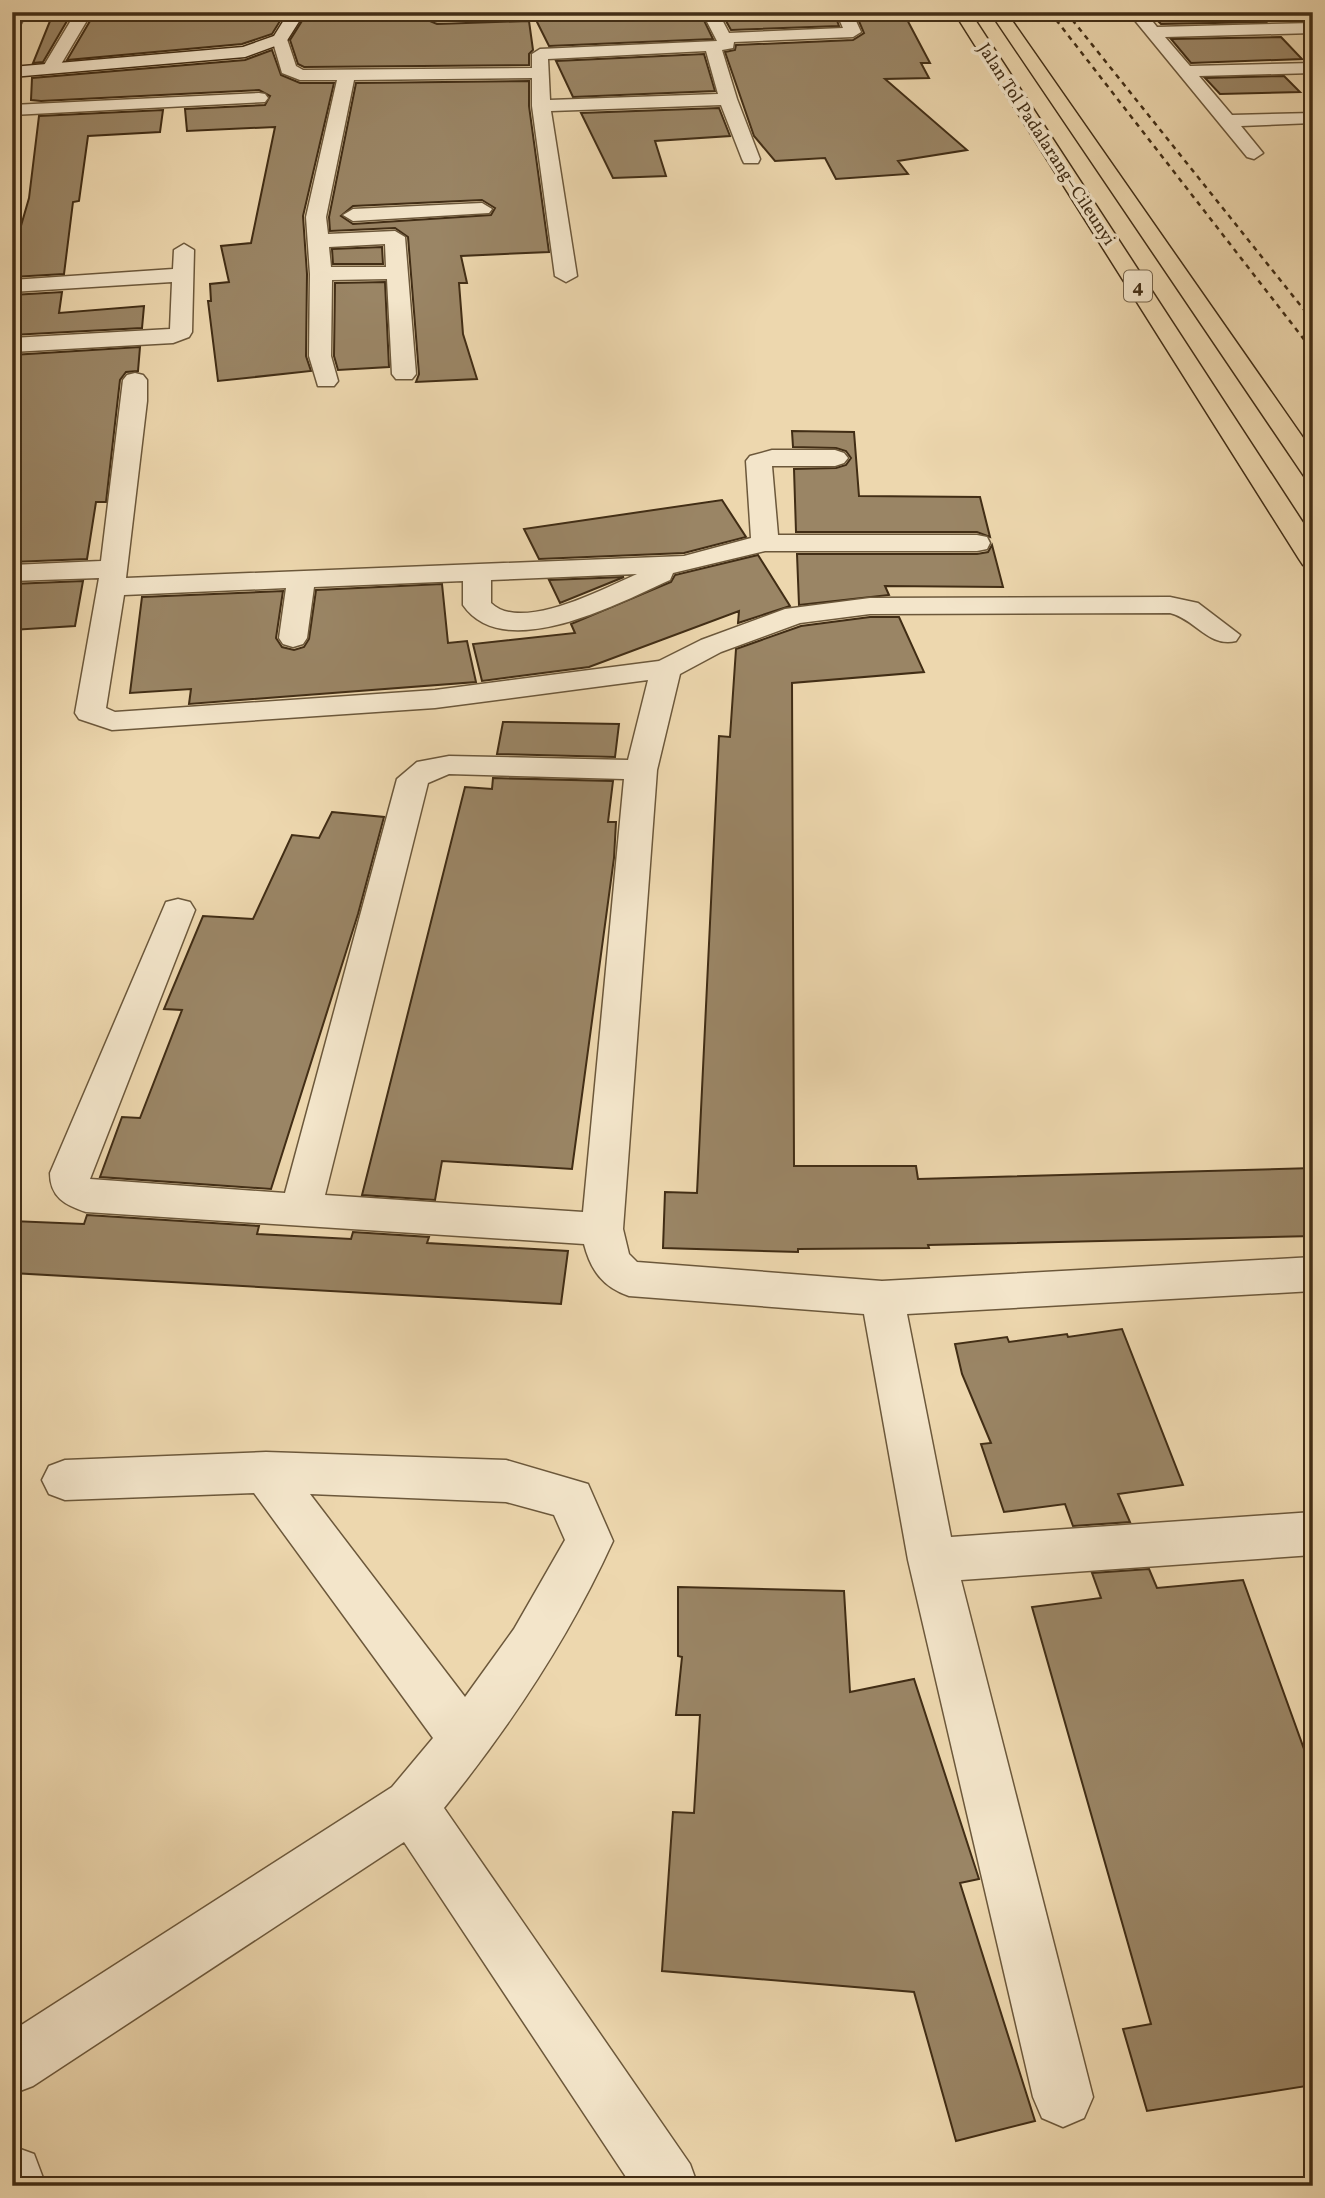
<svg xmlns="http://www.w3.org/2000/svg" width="1325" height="2198" font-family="Vollkorn,serif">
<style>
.building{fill:#9a8565;stroke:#412d15;stroke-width:2;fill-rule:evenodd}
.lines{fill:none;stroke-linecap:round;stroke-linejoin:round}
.street-casing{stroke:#6c583b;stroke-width:3}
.secondary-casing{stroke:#412d15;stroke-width:3}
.highway-casing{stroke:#412d15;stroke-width:3}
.street{fill:#f3e5ca;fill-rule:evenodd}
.secondary{fill:#f3e5ca;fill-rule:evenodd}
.highway{fill:#edd7ae;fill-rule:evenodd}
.rail{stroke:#412d15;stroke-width:2.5;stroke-dasharray:5 5;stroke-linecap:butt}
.labels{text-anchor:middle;stroke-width:7;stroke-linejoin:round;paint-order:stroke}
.far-street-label{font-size:18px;fill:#412d15;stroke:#f3e5ca}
.shield{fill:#f3e5ca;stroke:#76644b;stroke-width:2}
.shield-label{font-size:19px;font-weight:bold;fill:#412d15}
</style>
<rect width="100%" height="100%" fill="#edd7ae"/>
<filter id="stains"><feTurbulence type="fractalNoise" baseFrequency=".00286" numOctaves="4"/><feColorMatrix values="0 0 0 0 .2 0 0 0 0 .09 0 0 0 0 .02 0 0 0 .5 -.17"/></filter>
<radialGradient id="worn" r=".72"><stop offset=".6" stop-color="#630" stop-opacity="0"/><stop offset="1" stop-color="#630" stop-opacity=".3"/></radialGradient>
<path class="building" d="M 150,12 L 270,12 L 285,13 L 272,34 L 242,44 L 67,60 L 90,21 L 145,21 Z
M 568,12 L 700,12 L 713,39 L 549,46 L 536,20 L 557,20 Z
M 721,12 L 834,12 L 839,26 L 731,30 Z
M 855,12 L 903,12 L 930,63 L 921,63 L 929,78 L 885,79 L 967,150 L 898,161 L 908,174 L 836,179 L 825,158 L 775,161 L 754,136 L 725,52 L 735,50 L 736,45 L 853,40 L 864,33 Z
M 1149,12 L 1258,12 L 1266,22 L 1161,24 Z
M 307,13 L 413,14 L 437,24 L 529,21 L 533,50 L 529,54 L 529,65 L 304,67 L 298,64 L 290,40 Z
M 50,21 L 67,21 L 43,62 L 33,63 Z
M 1281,37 L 1302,59 L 1191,63 L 1171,39 Z
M 272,50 L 281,75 L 300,83 L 334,83 L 303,216 L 307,274 L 306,356 L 311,371 L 218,381 L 208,301 L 211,301 L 210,284 L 229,282 L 221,246 L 251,243 L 275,127 L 187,131 L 185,109 L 265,105 L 270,96 L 259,90 L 41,101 L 31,100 L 32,78 L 245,60 Z
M 704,54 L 715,91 L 573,97 L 556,61 Z
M 1284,76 L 1300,92 L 1220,94 L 1205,78 Z
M 529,81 L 529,106 L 549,252 L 461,256 L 467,283 L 459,283 L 463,334 L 477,379 L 416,382 L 419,374 L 408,237 L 395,228 L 330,231 L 329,217 L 356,83 ZM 482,200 L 495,208 L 491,215 L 353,224 L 341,216 L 353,206 Z
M 719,108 L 730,136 L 655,141 L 666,176 L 613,178 L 581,113 Z
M 163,110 L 160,132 L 88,136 L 79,201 L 73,202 L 64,274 L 12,277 L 12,257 L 29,198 L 39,116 Z
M 382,247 L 383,264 L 333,264 L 332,249 Z
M 385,282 L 389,367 L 338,370 L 334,356 L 335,283 Z
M 62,292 L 59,313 L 144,306 L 142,328 L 12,335 L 12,295 Z
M 140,347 L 138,371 L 126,372 L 120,380 L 106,502 L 96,502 L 87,559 L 12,562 L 12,355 Z
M 792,431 L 854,432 L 859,496 L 980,497 L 990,537 L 977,532 L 796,532 L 794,469 L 836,468 L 846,465 L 851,458 L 846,451 L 836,448 L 793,447 Z
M 722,500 L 746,537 L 684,553 L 539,559 L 524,529 Z
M 992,545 L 1003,587 L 885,586 L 889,595 L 799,605 L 797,554 L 977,554 L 988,552 Z
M 758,555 L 790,606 L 738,623 L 739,611 L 589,667 L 482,681 L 473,644 L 575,633 L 571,624 L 671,582 L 675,575 Z
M 624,577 L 560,603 L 549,580 Z
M 83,581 L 75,626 L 12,630 L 12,584 Z
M 442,584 L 448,643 L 467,641 L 476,682 L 189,704 L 191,689 L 130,693 L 142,597 L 283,591 L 276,638 L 282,647 L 294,650 L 304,647 L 309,639 L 316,590 Z
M 870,617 L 899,617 L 924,672 L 792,683 L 794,1166 L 916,1166 L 918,1179 L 1313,1168 L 1313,1236 L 928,1245 L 929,1248 L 798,1249 L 798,1252 L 663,1248 L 665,1192 L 697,1193 L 719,736 L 730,737 L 736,649 L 801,626 Z
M 503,722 L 619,724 L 615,757 L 497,754 Z
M 493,778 L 613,781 L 608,822 L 616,822 L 614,858 L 572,1169 L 442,1161 L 435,1200 L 362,1195 L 465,787 L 492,789 Z
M 332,812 L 384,817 L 358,914 L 271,1189 L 100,1177 L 122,1117 L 140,1118 L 182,1010 L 164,1009 L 203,916 L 253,919 L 292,835 L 319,838 Z
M 87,1215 L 259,1226 L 257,1234 L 351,1239 L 353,1232 L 429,1237 L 427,1243 L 568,1251 L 561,1304 L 12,1273 L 12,1221 L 84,1224 Z
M 1122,1329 L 1183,1485 L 1118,1494 L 1130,1522 L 1073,1526 L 1065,1504 L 1004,1512 L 981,1444 L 991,1443 L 962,1374 L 955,1344 L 1007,1337 L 1009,1342 L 1067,1334 L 1068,1337 Z
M 1149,1569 L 1157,1588 L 1243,1580 L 1313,1774 L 1313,2085 L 1147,2111 L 1123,2029 L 1151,2024 L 1032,1607 L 1101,1598 L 1092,1573 Z
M 678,1587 L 844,1591 L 850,1692 L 914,1679 L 979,1879 L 960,1883 L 1035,2121 L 956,2141 L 914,1992 L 662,1971 L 673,1812 L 694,1813 L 700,1715 L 676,1715 L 682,1657 L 678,1656 Z"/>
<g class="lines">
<defs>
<path id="street" d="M 12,12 L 27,12 L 18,29 L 12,31 Z
M 76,12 L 92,12 L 57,71 L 45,71 L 43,67 Z
M 415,12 L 565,12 L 557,17 L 437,21 Z
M 702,12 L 718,12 L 729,33 L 843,28 L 836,12 L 852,12 L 861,32 L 853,37 L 734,42 L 733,48 L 722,50 L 737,99 L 760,159 L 758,163 L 744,163 L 742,159 L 721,105 L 551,111 L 577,276 L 566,282 L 555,276 L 532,106 L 532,78 L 354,80 L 326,217 L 328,234 L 395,231 L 405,237 L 416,374 L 412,379 L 396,379 L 392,374 L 387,279 L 332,280 L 331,356 L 338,381 L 334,386 L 318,386 L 309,356 L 310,274 L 306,217 L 337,80 L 300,80 L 282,73 L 272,39 L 274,36 L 286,36 L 296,66 L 303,70 L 532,68 L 532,54 L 540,49 L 717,41 ZM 706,51 L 718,94 L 550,100 L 548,59 ZM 385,244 L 386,267 L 331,267 L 329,247 Z
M 1128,12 L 1145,12 L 1157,27 L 1313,23 L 1313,33 L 1165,37 L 1190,66 L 1313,63 L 1313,73 L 1199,76 L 1232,115 L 1313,113 L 1313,123 L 1241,126 L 1263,153 L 1254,159 L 1247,157 Z
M 259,93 L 265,94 L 268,98 L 265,102 L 12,115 L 12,105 Z
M 482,203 L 492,209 L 489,213 L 353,221 L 343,215 L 353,209 Z
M 184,244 L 194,250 L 192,332 L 189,337 L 173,343 L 12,352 L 12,338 L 170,329 L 172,282 L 12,292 L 12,280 L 173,269 L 174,250 Z
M 135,373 L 143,375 L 147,380 L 147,401 L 126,578 L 684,556 L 751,538 L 746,461 L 750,456 L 772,450 L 835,450 L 844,453 L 848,458 L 844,463 L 835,466 L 772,466 L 778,535 L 977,535 L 987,537 L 990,543 L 987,549 L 977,551 L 765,551 L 673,573 L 670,580 C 621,602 504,665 463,605 L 463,581 L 314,587 L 307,638 L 303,644 L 293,647 L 283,644 L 279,638 L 286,588 L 124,595 L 106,708 L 115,712 L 435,690 L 659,661 L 701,640 L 785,609 L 870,598 L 1170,597 L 1198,603 L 1240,635 L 1236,641 C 1209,648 1195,619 1170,613 L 870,614 L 800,623 L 721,652 L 680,674 L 657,770 L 623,1229 L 629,1254 L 637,1262 L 882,1281 L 1313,1257 L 1313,1291 L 907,1314 L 951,1537 L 1313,1512 L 1313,1555 L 961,1580 L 1093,2097 L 1084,2118 L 1063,2127 L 1042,2118 L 1033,2097 L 908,1560 L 864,1314 L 629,1296 C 603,1287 591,1271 584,1244 L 86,1212 C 65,1205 50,1197 50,1173 L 166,902 L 178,899 L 190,902 L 195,910 L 90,1179 L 285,1193 L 397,779 L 417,762 L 449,756 L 628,760 L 648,680 L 435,708 L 112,730 L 79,719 L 75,713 L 99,578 L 12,581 L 12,565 L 101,561 L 123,380 L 127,375 ZM 637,574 C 605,588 521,633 491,603 L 491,580 ZM 449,774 L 624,779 L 583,1212 L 325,1195 L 428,783 Z
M 266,1452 L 506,1460 L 588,1484 L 613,1541 C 569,1638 511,1725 444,1808 L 690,2164 L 698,2186 L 632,2186 L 404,1842 L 33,2086 L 12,2094 L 12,2031 L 392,1787 L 433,1738 L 254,1493 L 65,1500 L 49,1494 L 42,1480 L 49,1466 L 65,1460 ZM 310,1494 L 506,1502 L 554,1515 L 565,1540 L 514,1629 L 465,1697 Z
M 12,2146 L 34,2154 L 46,2186 L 12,2186 Z"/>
<path id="secondary" d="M 289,12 L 305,12 L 286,42 L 245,57 L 12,77 L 12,67 L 243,47 L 274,36 Z"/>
<path id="highway" d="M 954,12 L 970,12 L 1313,538 L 1313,567 L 1303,565 L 1299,559 Z
M 990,12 L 1006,12 L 1313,452 L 1313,479 L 1304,476 Z"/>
</defs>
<use href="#street" class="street-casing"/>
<use href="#secondary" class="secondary-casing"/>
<use href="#highway" class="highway-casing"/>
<use href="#street" class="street"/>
<use href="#secondary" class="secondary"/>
<use href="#highway" class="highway"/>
<path class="rail" d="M 1050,12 L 1313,351
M 1066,12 L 1313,321"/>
</g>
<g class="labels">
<g class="far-street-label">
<text transform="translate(1047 144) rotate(57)" y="6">Jalan Tol Padalarang–Cileunyi</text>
</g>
<rect class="shield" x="1124" y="270.5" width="28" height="31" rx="5"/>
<g class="shield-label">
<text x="1138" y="293">4</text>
</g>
</g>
<rect width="1325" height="2198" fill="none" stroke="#edd7ae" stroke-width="42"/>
<rect x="14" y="14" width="1297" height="2170" fill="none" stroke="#412d15" stroke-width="3.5"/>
<rect x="21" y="21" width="1283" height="2156" fill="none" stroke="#412d15" stroke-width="2"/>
<rect width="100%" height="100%" filter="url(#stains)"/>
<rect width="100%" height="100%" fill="url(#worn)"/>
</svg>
